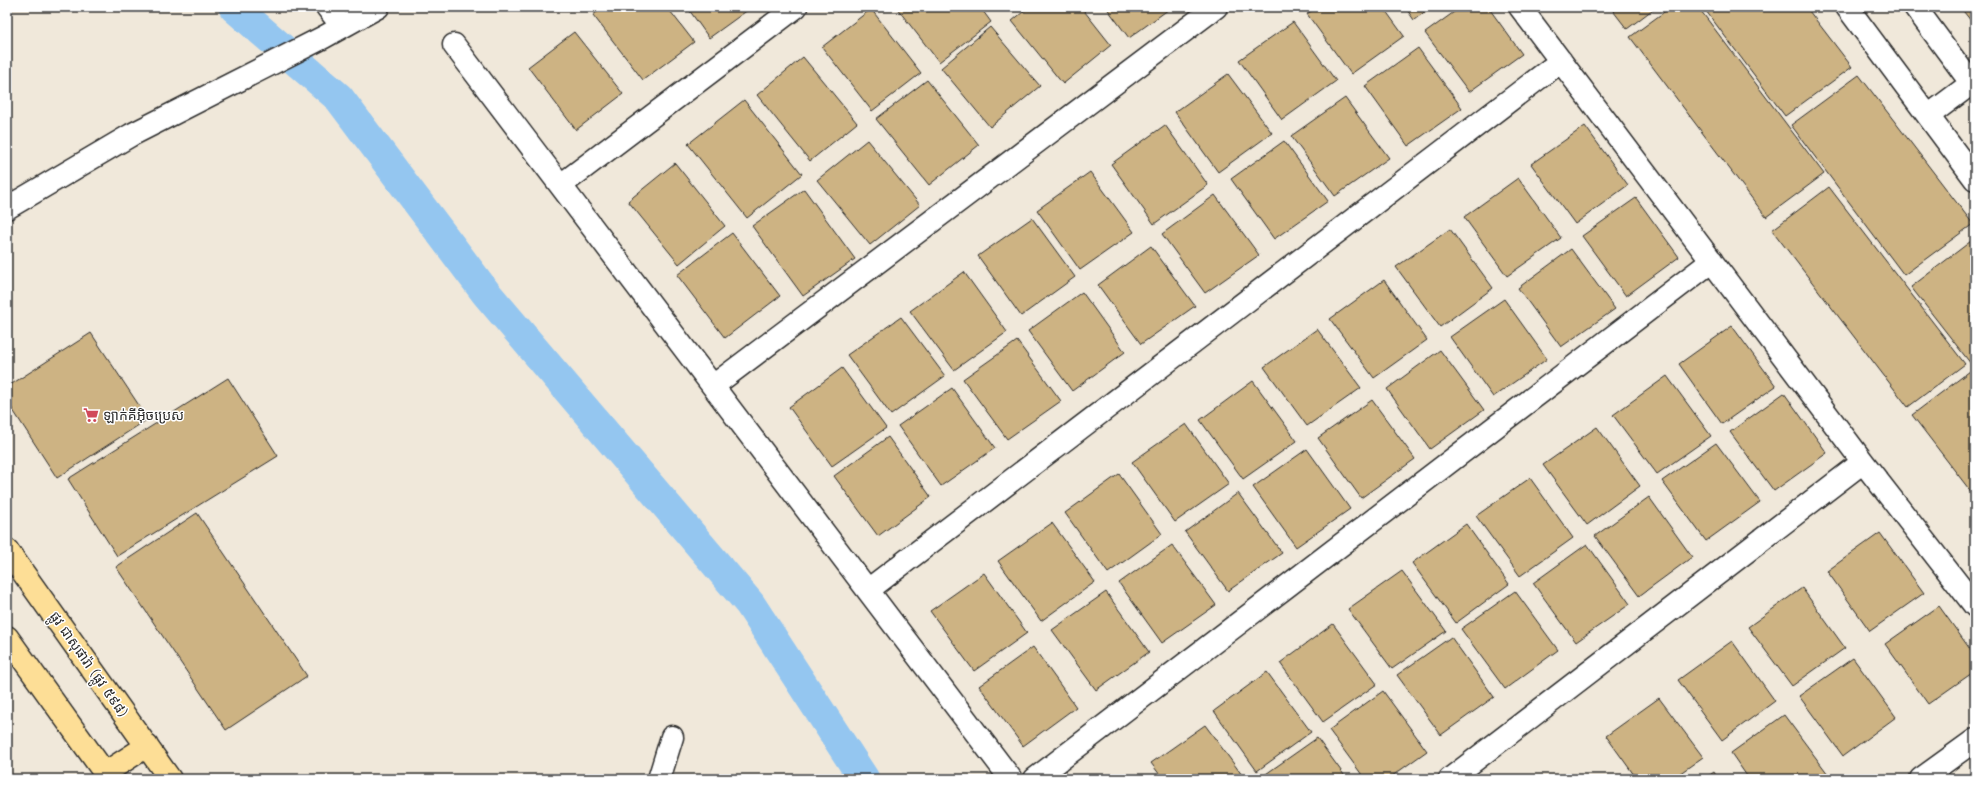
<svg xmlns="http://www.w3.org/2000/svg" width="1982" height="786" font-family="'Comic Neue','Noto Sans Khmer',sans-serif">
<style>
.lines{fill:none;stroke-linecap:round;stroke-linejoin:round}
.canal{stroke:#94c6f0;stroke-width:31}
.building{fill:#cdb383;stroke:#2b2b2b}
.minor-casing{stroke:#2b2b2b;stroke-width:25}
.major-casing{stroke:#2b2b2b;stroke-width:25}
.minor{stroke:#fff;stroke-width:22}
.major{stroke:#fdde96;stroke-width:22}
.labels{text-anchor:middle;stroke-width:3;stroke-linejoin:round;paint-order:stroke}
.poi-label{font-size:14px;fill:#2b2b2b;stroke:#fff;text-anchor:start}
.street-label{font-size:14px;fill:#2b2b2b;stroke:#fff}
</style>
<rect width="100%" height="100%" fill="#f0e8da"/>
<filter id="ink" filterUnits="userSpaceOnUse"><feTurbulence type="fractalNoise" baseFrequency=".025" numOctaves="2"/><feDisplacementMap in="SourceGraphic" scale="8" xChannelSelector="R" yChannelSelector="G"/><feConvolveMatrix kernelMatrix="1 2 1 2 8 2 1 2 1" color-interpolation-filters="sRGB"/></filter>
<g filter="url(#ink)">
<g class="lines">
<path class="canal" d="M 234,7 L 339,98 L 486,293 L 750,604 L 864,779"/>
</g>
<path class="building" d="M 604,7 L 667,7 L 694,42 L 643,80 L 593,15 Z
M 687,7 L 752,7 L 709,38 Z
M 896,7 L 980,7 L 991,22 L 939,62 Z
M 1029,7 L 1081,7 L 1111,45 L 1063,84 L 1012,21 Z
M 1106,7 L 1172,7 L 1129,38 Z
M 1317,7 L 1383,7 L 1404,36 L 1351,74 L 1307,14 Z
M 1405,7 L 1431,7 L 1414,20 Z
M 1461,7 L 1488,7 L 1522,54 L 1469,92 L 1425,33 Z
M 1610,7 L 1656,7 L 1627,29 Z
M 1671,7 L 1698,7 L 1824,174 L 1766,217 L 1630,37 Z
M 1703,7 L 1806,7 L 1852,67 L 1785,116 Z
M 1960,7 L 1975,7 L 1975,26 Z
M 871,9 L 921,73 L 872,111 L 822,47 Z
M 1293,22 L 1336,81 L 1282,120 L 1239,60 Z
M 990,27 L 1040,86 L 990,127 L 941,68 Z
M 574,32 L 623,94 L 576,130 L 528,67 Z
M 1418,48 L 1462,108 L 1408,146 L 1365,86 Z
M 803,57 L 857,123 L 810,161 L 757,95 Z
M 1228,74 L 1272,133 L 1218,172 L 1175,112 Z
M 1859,75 L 1973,224 L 1904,275 L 1791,125 Z
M 927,80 L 979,145 L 929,185 L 876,119 Z
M 1345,98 L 1389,158 L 1335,196 L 1291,136 Z
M 744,100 L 802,174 L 747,218 L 688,144 Z
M 1165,125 L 1208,185 L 1154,224 L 1111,164 Z
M 1585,126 L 1628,185 L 1575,224 L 1531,164 Z
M 867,140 L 920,205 L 870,245 L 817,180 Z
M 1284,141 L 1328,201 L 1274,239 L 1231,179 Z
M 675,163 L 725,226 L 679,264 L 628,201 Z
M 1090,172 L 1134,232 L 1080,270 L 1037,210 Z
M 1518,178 L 1561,238 L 1507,276 L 1464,217 Z
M 1829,187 L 1965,364 L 1908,407 L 1772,230 Z
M 804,189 L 855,259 L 803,296 L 752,226 Z
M 1215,195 L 1259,255 L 1205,293 L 1162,234 Z
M 1636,198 L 1679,257 L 1626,296 L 1582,236 Z
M 1032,218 L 1075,277 L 1021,316 L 978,256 Z
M 1450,229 L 1493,288 L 1440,327 L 1396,267 Z
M 732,233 L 780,296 L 725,338 L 677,275 Z
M 1975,238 L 1975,369 L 1911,287 Z
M 1151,246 L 1195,306 L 1141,344 L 1098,285 Z
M 1571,249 L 1615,309 L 1561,347 L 1518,288 Z
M 964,272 L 1007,332 L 954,370 L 910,311 Z
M 1384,280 L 1427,340 L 1374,378 L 1330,319 Z
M 1082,292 L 1125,352 L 1072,391 L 1028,331 Z
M 1504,299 L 1547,359 L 1493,397 L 1450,337 Z
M 901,317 L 945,376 L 891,415 L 847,355 Z
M 1732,326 L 1776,386 L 1722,424 L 1679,364 Z
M 1317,329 L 1361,388 L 1307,426 L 1264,367 Z
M 91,333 L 148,419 L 57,478 L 7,401 L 7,387 Z
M 1017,341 L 1061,401 L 1007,439 L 963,379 Z
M 1440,350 L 1484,410 L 1430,449 L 1387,389 Z
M 842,368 L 886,428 L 832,466 L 789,407 Z
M 1970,371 L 1975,377 L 1975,497 L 1912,415 Z
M 1667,376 L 1711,436 L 1657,474 L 1613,415 Z
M 228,378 L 278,456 L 117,556 L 68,479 Z
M 1253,381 L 1297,441 L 1243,479 L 1200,420 Z
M 952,388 L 995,448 L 941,486 L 898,426 Z
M 1784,393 L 1827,453 L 1774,491 L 1730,432 Z
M 1372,400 L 1415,459 L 1361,498 L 1318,438 Z
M 1186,424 L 1229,484 L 1175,522 L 1132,462 Z
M 1597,427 L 1640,486 L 1587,525 L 1543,465 Z
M 888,437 L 931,497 L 878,536 L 834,476 Z
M 1716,443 L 1760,502 L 1706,541 L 1662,481 Z
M 1307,449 L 1350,509 L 1296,547 L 1253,487 Z
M 1119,474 L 1162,534 L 1108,573 L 1065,513 Z
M 1530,478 L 1573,538 L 1520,576 L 1476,516 Z
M 1238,493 L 1282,553 L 1228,591 L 1185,532 Z
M 1649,497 L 1692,557 L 1639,596 L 1595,536 Z
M 197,513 L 307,676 L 226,730 L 116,567 Z
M 1052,523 L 1095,582 L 1041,621 L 998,561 Z
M 1466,524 L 1509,584 L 1456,623 L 1412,563 Z
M 1880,533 L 1924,593 L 1870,631 L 1827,571 Z
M 1587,544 L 1630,604 L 1576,642 L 1533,583 Z
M 1172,545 L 1216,605 L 1162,643 L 1119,583 Z
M 1402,571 L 1446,631 L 1392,669 L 1348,609 Z
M 984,573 L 1027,633 L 974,671 L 930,611 Z
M 1802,588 L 1845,648 L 1792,686 L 1748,627 Z
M 1515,591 L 1558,650 L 1505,689 L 1461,629 Z
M 1106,592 L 1149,652 L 1096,690 L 1052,630 Z
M 1939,606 L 1975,656 L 1975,671 L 1928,704 L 1885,644 Z
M 1333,624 L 1377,684 L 1323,722 L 1280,663 Z
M 1451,637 L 1494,697 L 1441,735 L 1397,675 Z
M 1732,641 L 1775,701 L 1722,740 L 1678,680 Z
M 1033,647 L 1076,707 L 1023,746 L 979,686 Z
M 1853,658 L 1896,717 L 1843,756 L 1799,696 Z
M 1267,672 L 1311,732 L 1257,771 L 1214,711 Z
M 1383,691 L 1427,751 L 1388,779 L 1365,779 L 1329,730 Z
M 1659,698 L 1703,757 L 1672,779 L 1637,779 L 1606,736 Z
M 1784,715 L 1828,774 L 1821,779 L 1749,779 L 1731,753 Z
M 1205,725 L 1245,779 L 1163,779 L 1151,763 Z
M 1317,738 L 1347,779 L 1266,779 L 1263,776 Z
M 1714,772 L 1718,779 L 1704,779 Z"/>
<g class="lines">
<defs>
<path id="minor" d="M 327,7 L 342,26
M 1520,7 L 1863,462 L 1975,606
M 1847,7 L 1975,179
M 1915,7 L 1975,88
M 454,45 L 1011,779
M 1928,116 L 1972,83
M 561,185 L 796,7
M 7,208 L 131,135 L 324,37 L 378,7
M 713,386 L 1216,7
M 868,590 L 1561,61
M 659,779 L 672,737
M 1035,779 L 1712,261
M 1450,779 L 1863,462
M 1921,779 L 1975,740"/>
<path id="major" d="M 7,550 L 170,779
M 7,637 L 109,779
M 105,773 L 147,746"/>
</defs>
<use href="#minor" class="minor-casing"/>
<use href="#major" class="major-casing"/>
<use href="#minor" class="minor"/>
<use href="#major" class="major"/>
</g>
</g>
<defs>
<symbol id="supermarket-bare" viewBox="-9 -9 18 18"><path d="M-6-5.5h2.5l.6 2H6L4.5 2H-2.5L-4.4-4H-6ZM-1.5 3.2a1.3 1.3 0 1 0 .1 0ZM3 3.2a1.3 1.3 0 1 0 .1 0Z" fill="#d1495b" stroke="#fff" stroke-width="2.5" paint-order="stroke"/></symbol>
</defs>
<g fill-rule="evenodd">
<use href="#supermarket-bare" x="80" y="404" width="22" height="22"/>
</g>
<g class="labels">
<g class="poi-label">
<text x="103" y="420">ឡាក់គីអ៊ិចប្រេស</text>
</g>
<g class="street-label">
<text transform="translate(89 664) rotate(55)" y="5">ផ្លូវ ជាសុផារ៉ា (ផ្លូវ ៥៩៨)</text>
</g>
</g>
<rect width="1982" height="786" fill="none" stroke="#fff" stroke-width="24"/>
<rect x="12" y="12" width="1958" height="762" fill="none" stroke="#2b2b2b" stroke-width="1.5" filter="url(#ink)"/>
</svg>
